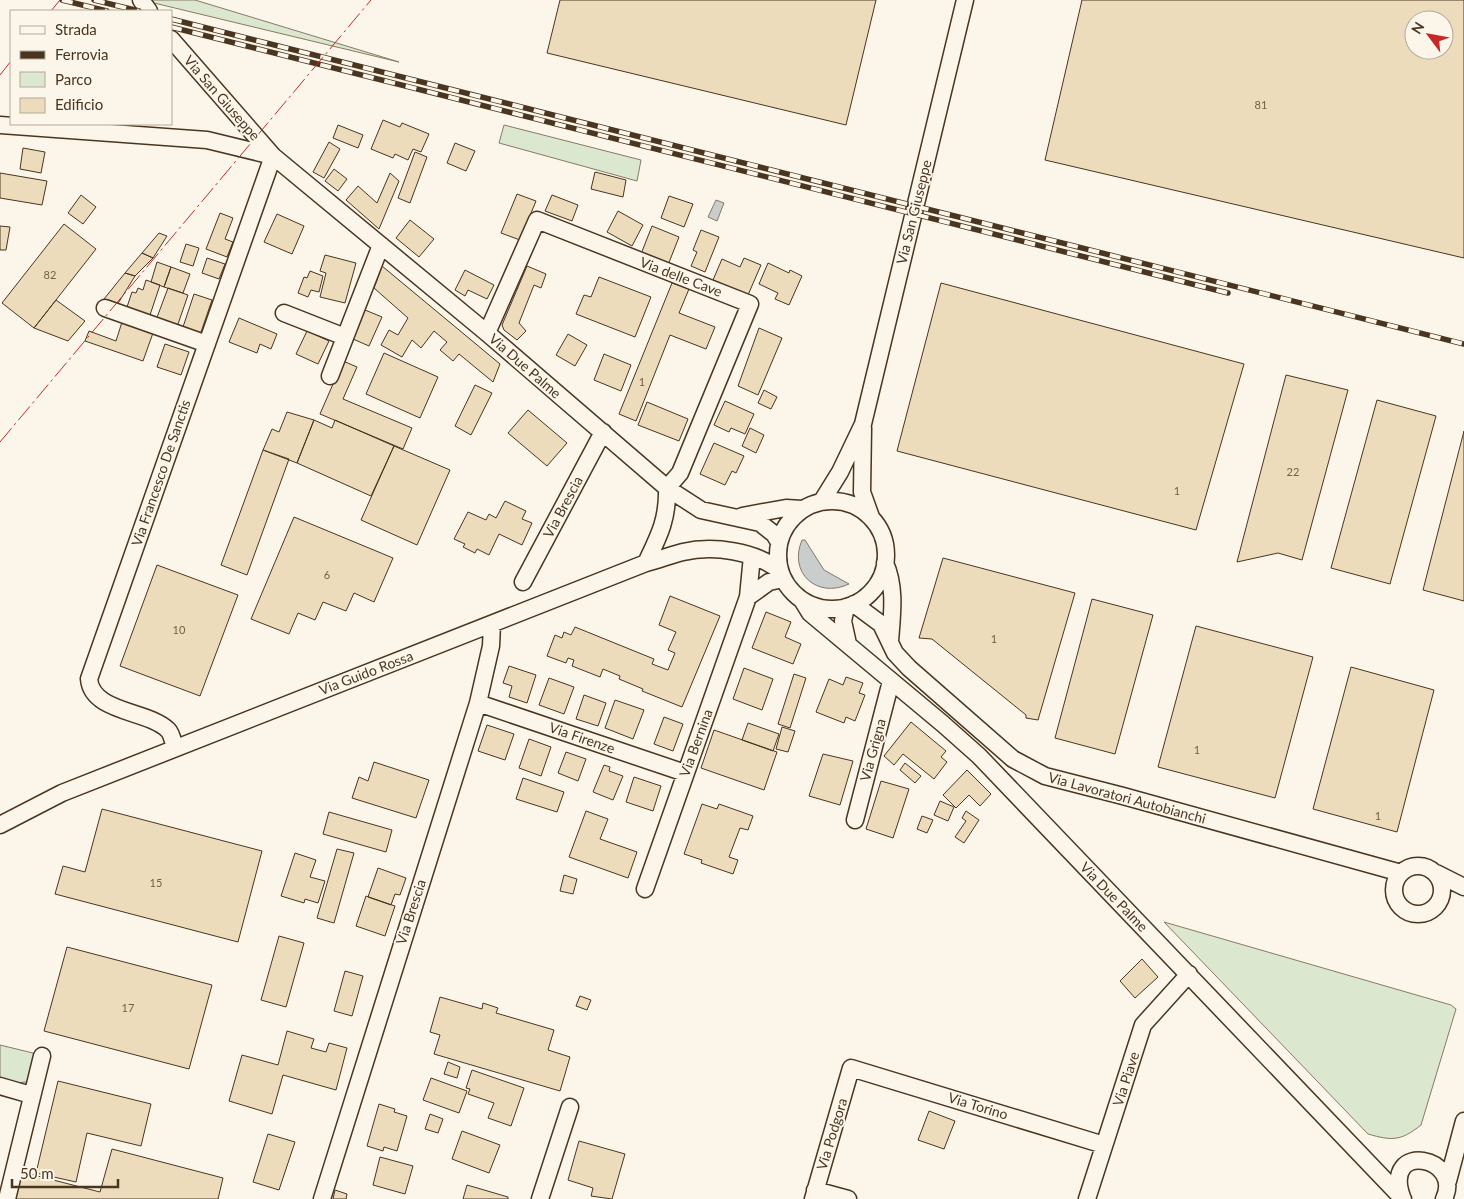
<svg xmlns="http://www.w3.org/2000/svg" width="1464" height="1199" font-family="Lato,sans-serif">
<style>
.green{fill:#dce7d0;stroke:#887966}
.water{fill:#c9cecd;stroke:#887966}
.building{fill:#ecdcbc;stroke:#4a3520;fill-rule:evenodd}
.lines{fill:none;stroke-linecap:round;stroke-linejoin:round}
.minor-casing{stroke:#4a3520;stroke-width:19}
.minor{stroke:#fbf6e9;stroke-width:16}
.rail-casing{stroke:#4a3520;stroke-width:5.5}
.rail{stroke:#fbf6e9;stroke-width:4;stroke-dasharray:11;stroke-linecap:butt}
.power{stroke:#c62828;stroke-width:1;stroke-dasharray:18 4 2.5 4;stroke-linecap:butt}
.labels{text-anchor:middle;stroke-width:4;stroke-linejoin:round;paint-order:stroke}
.number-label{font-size:11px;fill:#725f47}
.street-label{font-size:14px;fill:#4a3520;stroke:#fbf6e9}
</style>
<rect width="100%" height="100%" fill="#fbf6e9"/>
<path class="green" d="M 152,0 L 195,0 L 399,62 L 154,3 Z
M 504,125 L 641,160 L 637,181 L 499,143 Z
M 1164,922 L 1451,1005 L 1456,1009 L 1421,1125 C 1401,1141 1392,1141 1368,1134 Z
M 0,1045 L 37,1054 L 31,1077 L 26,1082 L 15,1083 L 0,1079 Z"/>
<path class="water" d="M 716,200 L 724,203 L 717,221 L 708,217 Z
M 802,540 L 805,540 L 824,570 L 849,584 C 817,599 788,573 802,540 Z"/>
<path class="building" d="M 560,0 L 876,0 L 846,125 L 547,53 Z
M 1082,0 L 1464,0 L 1464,258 L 1045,160 ZM 1414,20 L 1444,20 L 1444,50 L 1414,50 Z
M 383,120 L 400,127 L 402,123 L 429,134 L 421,152 L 413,149 L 408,160 L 395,154 L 393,158 L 371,149 Z
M 338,125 L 363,135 L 358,148 L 333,138 Z
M 329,142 L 340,149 L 324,178 L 313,172 Z
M 455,143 L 475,151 L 466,171 L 447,163 Z
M 23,148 L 45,152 L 41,173 L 20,169 Z
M 415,152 L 427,157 L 410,203 L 398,198 Z
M 334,169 L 347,179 L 338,191 L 325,181 Z
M 595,172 L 626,180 L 623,197 L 591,189 Z
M 0,173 L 47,181 L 42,205 L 0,198 Z
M 390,173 L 399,181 L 379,229 L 346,200 L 358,186 L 377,203 Z
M 517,194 L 536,201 L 520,240 L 501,233 Z
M 81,195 L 96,207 L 83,224 L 68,213 Z
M 552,195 L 578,205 L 572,221 L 545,211 Z
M 669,196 L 693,204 L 684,227 L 661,218 Z
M 618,211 L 643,225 L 632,246 L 607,232 Z
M 220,213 L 233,218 L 225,239 L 233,242 L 227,257 L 206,249 Z
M 277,214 L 304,226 L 292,254 L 264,242 Z
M 410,220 L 434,239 L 419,257 L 396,238 Z
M 64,224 L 96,249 L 34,328 L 2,303 Z
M 0,226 L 10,227 L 6,250 L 0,250 Z
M 652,226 L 679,237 L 668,265 L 641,254 Z
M 701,230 L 719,237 L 705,272 L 691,266 L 697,252 L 693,250 Z
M 159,233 L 167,236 L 153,258 L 142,253 Z
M 186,244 L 199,248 L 193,266 L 180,262 Z
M 142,253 L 153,258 L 135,276 L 125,273 Z
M 325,255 L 356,263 L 345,303 L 320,297 L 326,273 L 320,271 Z
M 207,258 L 225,264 L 219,279 L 202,273 Z
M 744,258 L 761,265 L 748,295 L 713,280 L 722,259 L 740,267 Z
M 157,262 L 171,267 L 164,287 L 151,282 Z
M 768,263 L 789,273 L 790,270 L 802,276 L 789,305 L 775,299 L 778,293 L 759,284 Z
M 382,266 L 500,364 L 493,382 L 459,354 L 453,361 L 440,350 L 447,342 L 434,331 L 421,348 L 412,340 L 402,357 L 381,345 L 389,330 L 398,335 L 408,318 L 374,288 Z
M 527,266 L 546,274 L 541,288 L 534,285 L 519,323 L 526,331 L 517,340 L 504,330 L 502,325 Z
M 171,267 L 190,274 L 183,293 L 164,287 Z
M 465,270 L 494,285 L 487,299 L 468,290 L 465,296 L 455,290 Z
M 310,271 L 323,276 L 319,292 L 311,290 L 308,297 L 298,293 L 304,277 L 307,278 Z
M 125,273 L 135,276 L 117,305 L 104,299 Z
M 599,277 L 651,297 L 635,337 L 576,314 L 584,295 L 591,297 Z
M 146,280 L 160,285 L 149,318 L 126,310 L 132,292 L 136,293 L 138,288 L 143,290 Z
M 672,283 L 689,289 L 679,313 L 715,327 L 706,349 L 670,335 L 636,421 L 619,414 Z
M 941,283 L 1244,364 L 1196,530 L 897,451 Z
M 168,288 L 188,295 L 177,327 L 156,320 Z
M 194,294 L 212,300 L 200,335 L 182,330 Z
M 56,300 L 85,321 L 68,341 L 34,328 Z
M 365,310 L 382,317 L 369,346 L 353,339 Z
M 239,318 L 277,334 L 271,349 L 260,344 L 257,353 L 229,342 Z
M 122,322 L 153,333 L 143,361 L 85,341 L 89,331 L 116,341 Z
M 759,328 L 782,338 L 758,395 L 738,386 Z
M 307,331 L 329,341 L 318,364 L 296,354 Z
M 568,334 L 587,345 L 575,366 L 556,355 Z
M 165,344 L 189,352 L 181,375 L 157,367 Z
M 384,353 L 438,377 L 420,418 L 366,394 Z
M 604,354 L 631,365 L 621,391 L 594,380 Z
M 343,361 L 357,367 L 343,399 L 412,428 L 403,449 L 320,414 Z
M 1286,375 L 1348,390 L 1302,560 L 1278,553 L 1237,562 Z
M 475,385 L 492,393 L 471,435 L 455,426 Z
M 764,390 L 777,397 L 771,409 L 758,403 Z
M 1377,400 L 1436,416 L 1390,584 L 1331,568 Z
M 725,401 L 754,414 L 745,434 L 731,428 L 729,432 L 714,425 Z
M 647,402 L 688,419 L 679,441 L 638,425 Z
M 528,410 L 567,443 L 547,466 L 508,433 Z
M 287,412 L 314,420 L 297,463 L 263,450 L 272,429 L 279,432 Z
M 314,420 L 332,428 L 335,420 L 394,446 L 371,496 L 297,463 Z
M 750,428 L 764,435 L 756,453 L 742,446 Z
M 1464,431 L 1464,601 L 1423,590 Z
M 714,443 L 744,456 L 736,473 L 732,471 L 725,485 L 700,474 Z
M 394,446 L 450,470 L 417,545 L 361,520 Z
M 263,450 L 289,459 L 247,575 L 221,565 Z
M 505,501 L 526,511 L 522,519 L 532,523 L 522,545 L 499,534 L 489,555 L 477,549 L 475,553 L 463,547 L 465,544 L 454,539 L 468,512 L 486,520 L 489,514 L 496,518 Z
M 294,517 L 393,558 L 374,602 L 354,593 L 346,611 L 323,602 L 315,620 L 298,613 L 289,634 L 251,619 Z
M 943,558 L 1075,593 L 1038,720 L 1026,718 L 1026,715 L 932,639 L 919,638 Z
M 157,565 L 238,595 L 200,696 L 120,666 Z
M 670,596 L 720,616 L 682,707 L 642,691 L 643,689 L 619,679 L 620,676 L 603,669 L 600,677 L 572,666 L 574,660 L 568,658 L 566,663 L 547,656 L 555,635 L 562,638 L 564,632 L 571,635 L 575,627 L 654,659 L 652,664 L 668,670 L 675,653 L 668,650 L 676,632 L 659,625 Z
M 1092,599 L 1153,615 L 1115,754 L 1055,738 Z
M 766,612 L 791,622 L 785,637 L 801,644 L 793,664 L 752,648 Z
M 1196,626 L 1313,657 L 1275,798 L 1158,767 Z
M 509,666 L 536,675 L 527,703 L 509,697 L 512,686 L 503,683 Z
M 1351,667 L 1434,690 L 1397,832 L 1313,809 Z
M 744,668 L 773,679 L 762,710 L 733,699 Z
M 794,674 L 806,678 L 790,728 L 778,724 Z
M 846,677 L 863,683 L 859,693 L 865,695 L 855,721 L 846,717 L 844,723 L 816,712 L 829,679 L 843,685 Z
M 549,678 L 574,687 L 564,714 L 539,705 Z
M 584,695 L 606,703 L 598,726 L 576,719 Z
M 615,700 L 644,710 L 633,739 L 605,728 Z
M 664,717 L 683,724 L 673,751 L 654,744 Z
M 911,722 L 946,751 L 941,757 L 947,762 L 934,779 L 903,754 L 894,765 L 884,756 Z
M 748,723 L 779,734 L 773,751 L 742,740 Z
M 487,725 L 514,734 L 505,760 L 478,751 Z
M 782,727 L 795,731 L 788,752 L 776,749 Z
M 714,730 L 777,752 L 764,790 L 701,768 Z
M 529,739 L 551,747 L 541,776 L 519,768 Z
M 566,752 L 586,759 L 578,781 L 558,773 Z
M 823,754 L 853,761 L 840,805 L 809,796 Z
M 374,762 L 429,780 L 416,818 L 352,798 L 359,777 L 368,781 Z
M 905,763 L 921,776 L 915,783 L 900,770 Z
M 604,765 L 610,767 L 609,771 L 623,776 L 613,800 L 593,792 Z
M 967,770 L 991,794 L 980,806 L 969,795 L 956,808 L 943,795 Z
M 634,777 L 661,786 L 653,811 L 626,802 Z
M 523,778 L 564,792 L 557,812 L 516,799 Z
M 881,781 L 909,789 L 893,838 L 866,829 Z
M 940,801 L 954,807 L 948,821 L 934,815 Z
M 702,804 L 717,809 L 719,804 L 753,816 L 748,830 L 740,828 L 729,857 L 738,860 L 733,874 L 701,863 L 702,860 L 684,854 Z
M 102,809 L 262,851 L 238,942 L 55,894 L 63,866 L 85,872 Z
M 586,811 L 608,819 L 600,839 L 637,852 L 628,878 L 569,857 Z
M 966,811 L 979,820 L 964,843 L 955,837 L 966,821 L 962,818 Z
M 329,812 L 392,830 L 386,852 L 323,834 Z
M 922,816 L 933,820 L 927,833 L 917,829 Z
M 337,849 L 354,853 L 334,923 L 317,918 Z
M 295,853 L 316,860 L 310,877 L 325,881 L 318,903 L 305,899 L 304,903 L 281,896 Z
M 378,868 L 406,878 L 400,895 L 395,894 L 391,905 L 368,897 Z
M 564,875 L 577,879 L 573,894 L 560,891 Z
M 366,896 L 395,906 L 385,936 L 356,926 Z
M 279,936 L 304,943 L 286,1007 L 261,1000 Z
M 67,947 L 212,985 L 189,1069 L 44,1031 Z
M 1142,959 L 1158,977 L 1135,998 L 1120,981 Z
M 345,971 L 363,976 L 352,1016 L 334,1011 Z
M 580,996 L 591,1000 L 587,1010 L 576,1006 Z
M 440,997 L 482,1009 L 483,1003 L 498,1008 L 496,1013 L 554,1030 L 548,1050 L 570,1057 L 560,1091 L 434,1054 L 440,1035 L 430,1032 Z
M 287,1031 L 314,1039 L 311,1048 L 326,1052 L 329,1043 L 347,1048 L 336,1090 L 283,1075 L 272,1114 L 229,1101 L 242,1055 L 278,1065 Z
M 448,1062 L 460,1067 L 457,1078 L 444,1074 Z
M 472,1070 L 524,1088 L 511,1126 L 488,1118 L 494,1103 L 468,1094 L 470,1089 L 466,1088 Z
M 431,1078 L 467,1091 L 459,1113 L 423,1100 Z
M 58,1081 L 151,1104 L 141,1146 L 87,1133 L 76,1182 L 36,1173 Z
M 379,1104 L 395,1109 L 394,1112 L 407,1116 L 397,1151 L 384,1147 L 383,1151 L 367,1146 Z
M 929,1111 L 955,1121 L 944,1149 L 918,1140 Z
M 430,1114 L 443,1119 L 438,1133 L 425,1129 Z
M 462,1131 L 500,1145 L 489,1173 L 452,1159 Z
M 268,1134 L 295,1142 L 279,1190 L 253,1182 Z
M 579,1141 L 625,1154 L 612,1199 L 591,1196 L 593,1188 L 568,1180 Z
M 112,1149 L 223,1178 L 218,1199 L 15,1199 L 22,1172 L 100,1192 Z
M 380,1157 L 413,1166 L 405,1194 L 373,1185 Z
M 467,1185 L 508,1197 L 508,1199 L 463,1199 Z
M 335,1190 L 347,1194 L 346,1199 L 333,1199 Z"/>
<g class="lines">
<defs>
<path id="minor" d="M 141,0 L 149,11
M 171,39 L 273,156 L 487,333 L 667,488 L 701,510 L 760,523 L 774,534 L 779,542
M 0,125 L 207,140 L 273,156
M 105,308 L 207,344
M 284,313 L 345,337
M 487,333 L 537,220 L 750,304 L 680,473 L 667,488 C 668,519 659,536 646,563
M 330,376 L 381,245
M 863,428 L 862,492 L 871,517
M778 555a54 54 0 1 1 108 0a54 54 0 1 1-108 0Z
M 822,501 L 840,472 L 863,424 L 965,0
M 742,516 L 786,508 L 802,509
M 885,563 C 896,587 892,615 890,641
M 523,582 L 603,432
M 748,597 L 769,582 L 783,579
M 802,600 L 810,613 L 943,724 L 979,756 L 1403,1199
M 854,604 L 881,624 L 895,653 L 909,668 L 1013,759 L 1045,776 L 1123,796 L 1401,873
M 846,607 L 843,621 L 848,644
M 478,703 L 685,773
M 175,748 C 173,742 172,734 168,730 C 148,710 92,713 89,679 L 273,156
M 855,820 L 891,681
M 0,825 L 62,793 L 646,563 C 658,560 671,555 683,552 C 713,545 756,551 780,571
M1394 890a24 24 0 1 1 48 0a24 24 0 1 1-48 0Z
M 1436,873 L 1464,887
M 645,889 L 748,597 L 752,556
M 0,1086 L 31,1095
M 1448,1181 L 1464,1121
M 815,1190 L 848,1199
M 1402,1197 C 1382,1140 1464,1157 1444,1199
M 7,1199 L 42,1056
M 322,1199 L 478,703 L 491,646 L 492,624
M 540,1199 L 570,1107
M 813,1199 L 851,1068 L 1104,1145
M 1087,1199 L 1143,1025 L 1189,974"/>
</defs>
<use href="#minor" class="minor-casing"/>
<use href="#minor" class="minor"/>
<defs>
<path id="rail" d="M 62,0 L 107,11
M 94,0 L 139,11
M 171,19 L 1464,344
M 171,27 L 1228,293"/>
</defs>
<use href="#rail" class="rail-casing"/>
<use href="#rail" class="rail"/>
<path class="power" d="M 51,11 L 60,0
M 0,75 L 11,61
M 0,442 L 371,0"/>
</g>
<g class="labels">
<g class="number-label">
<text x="1261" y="109">81</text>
<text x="50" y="279">82</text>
<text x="642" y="386">1</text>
<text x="1293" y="476">22</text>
<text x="1177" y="495">1</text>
<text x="327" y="579">6</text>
<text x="179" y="634">10</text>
<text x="994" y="643">1</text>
<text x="1197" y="754">1</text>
<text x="1378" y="820">1</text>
<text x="156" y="887">15</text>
<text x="128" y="1012">17</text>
</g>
<g class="street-label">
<text transform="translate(222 98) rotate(49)" y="5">Via San Giuseppe</text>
<text transform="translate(914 212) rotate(-76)" y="5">Via San Giuseppe</text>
<text transform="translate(681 277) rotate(21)" y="5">Via delle Cave</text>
<text transform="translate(525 366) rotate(41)" y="5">Via Due Palme</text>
<text transform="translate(161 473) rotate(-71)" y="5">Via Francesco De Sanctis</text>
<text transform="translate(563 507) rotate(-62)" y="5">Via Brescia</text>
<text transform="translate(366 673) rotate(-21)" y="5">Via Guido Rossa</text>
<text transform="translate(582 738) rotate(19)" y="5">Via Firenze</text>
<text transform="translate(696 743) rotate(-70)" y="5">Via Bernina</text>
<text transform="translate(873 750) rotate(-75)" y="5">Via Grigna</text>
<text transform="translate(1127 798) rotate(15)" y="5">Via Lavoratori Autobianchi</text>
<text transform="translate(1114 897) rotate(46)" y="5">Via Due Palme</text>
<text transform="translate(411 912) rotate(-72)" y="5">Via Brescia</text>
<text transform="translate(1126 1079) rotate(-72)" y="5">Via Piave</text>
<text transform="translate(978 1106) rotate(17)" y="5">Via Torino</text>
<text transform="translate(832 1134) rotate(-73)" y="5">Via Podgora</text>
</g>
</g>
<rect x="10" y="10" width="162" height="115" fill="#fbf6e9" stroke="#b4a999"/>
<rect x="20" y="26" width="25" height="8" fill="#fbf6e9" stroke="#b4a999"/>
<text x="55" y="35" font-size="15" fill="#4a3520">Strada</text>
<rect x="20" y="51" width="25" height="8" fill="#4a3520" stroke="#b4a999"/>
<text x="55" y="60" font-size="15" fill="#4a3520">Ferrovia</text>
<rect x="20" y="72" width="25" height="15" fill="#dce7d0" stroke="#b4a999"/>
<text x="55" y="85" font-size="15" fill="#4a3520">Parco</text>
<rect x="20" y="98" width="25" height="15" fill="#ecdcbc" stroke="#b4a999"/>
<text x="55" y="110" font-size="15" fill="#4a3520">Edificio</text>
<g transform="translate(1429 35) rotate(302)"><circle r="24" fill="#fbf6e9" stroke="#b4a999"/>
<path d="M0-4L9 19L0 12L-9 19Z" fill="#c62828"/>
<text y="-8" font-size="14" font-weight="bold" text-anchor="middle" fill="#4a3520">N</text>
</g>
<path d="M12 1179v8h106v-8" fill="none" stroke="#4a3520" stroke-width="2.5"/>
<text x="20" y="1179" font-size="15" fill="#4a3520" stroke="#fbf6e9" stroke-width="4" paint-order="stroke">50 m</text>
</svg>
